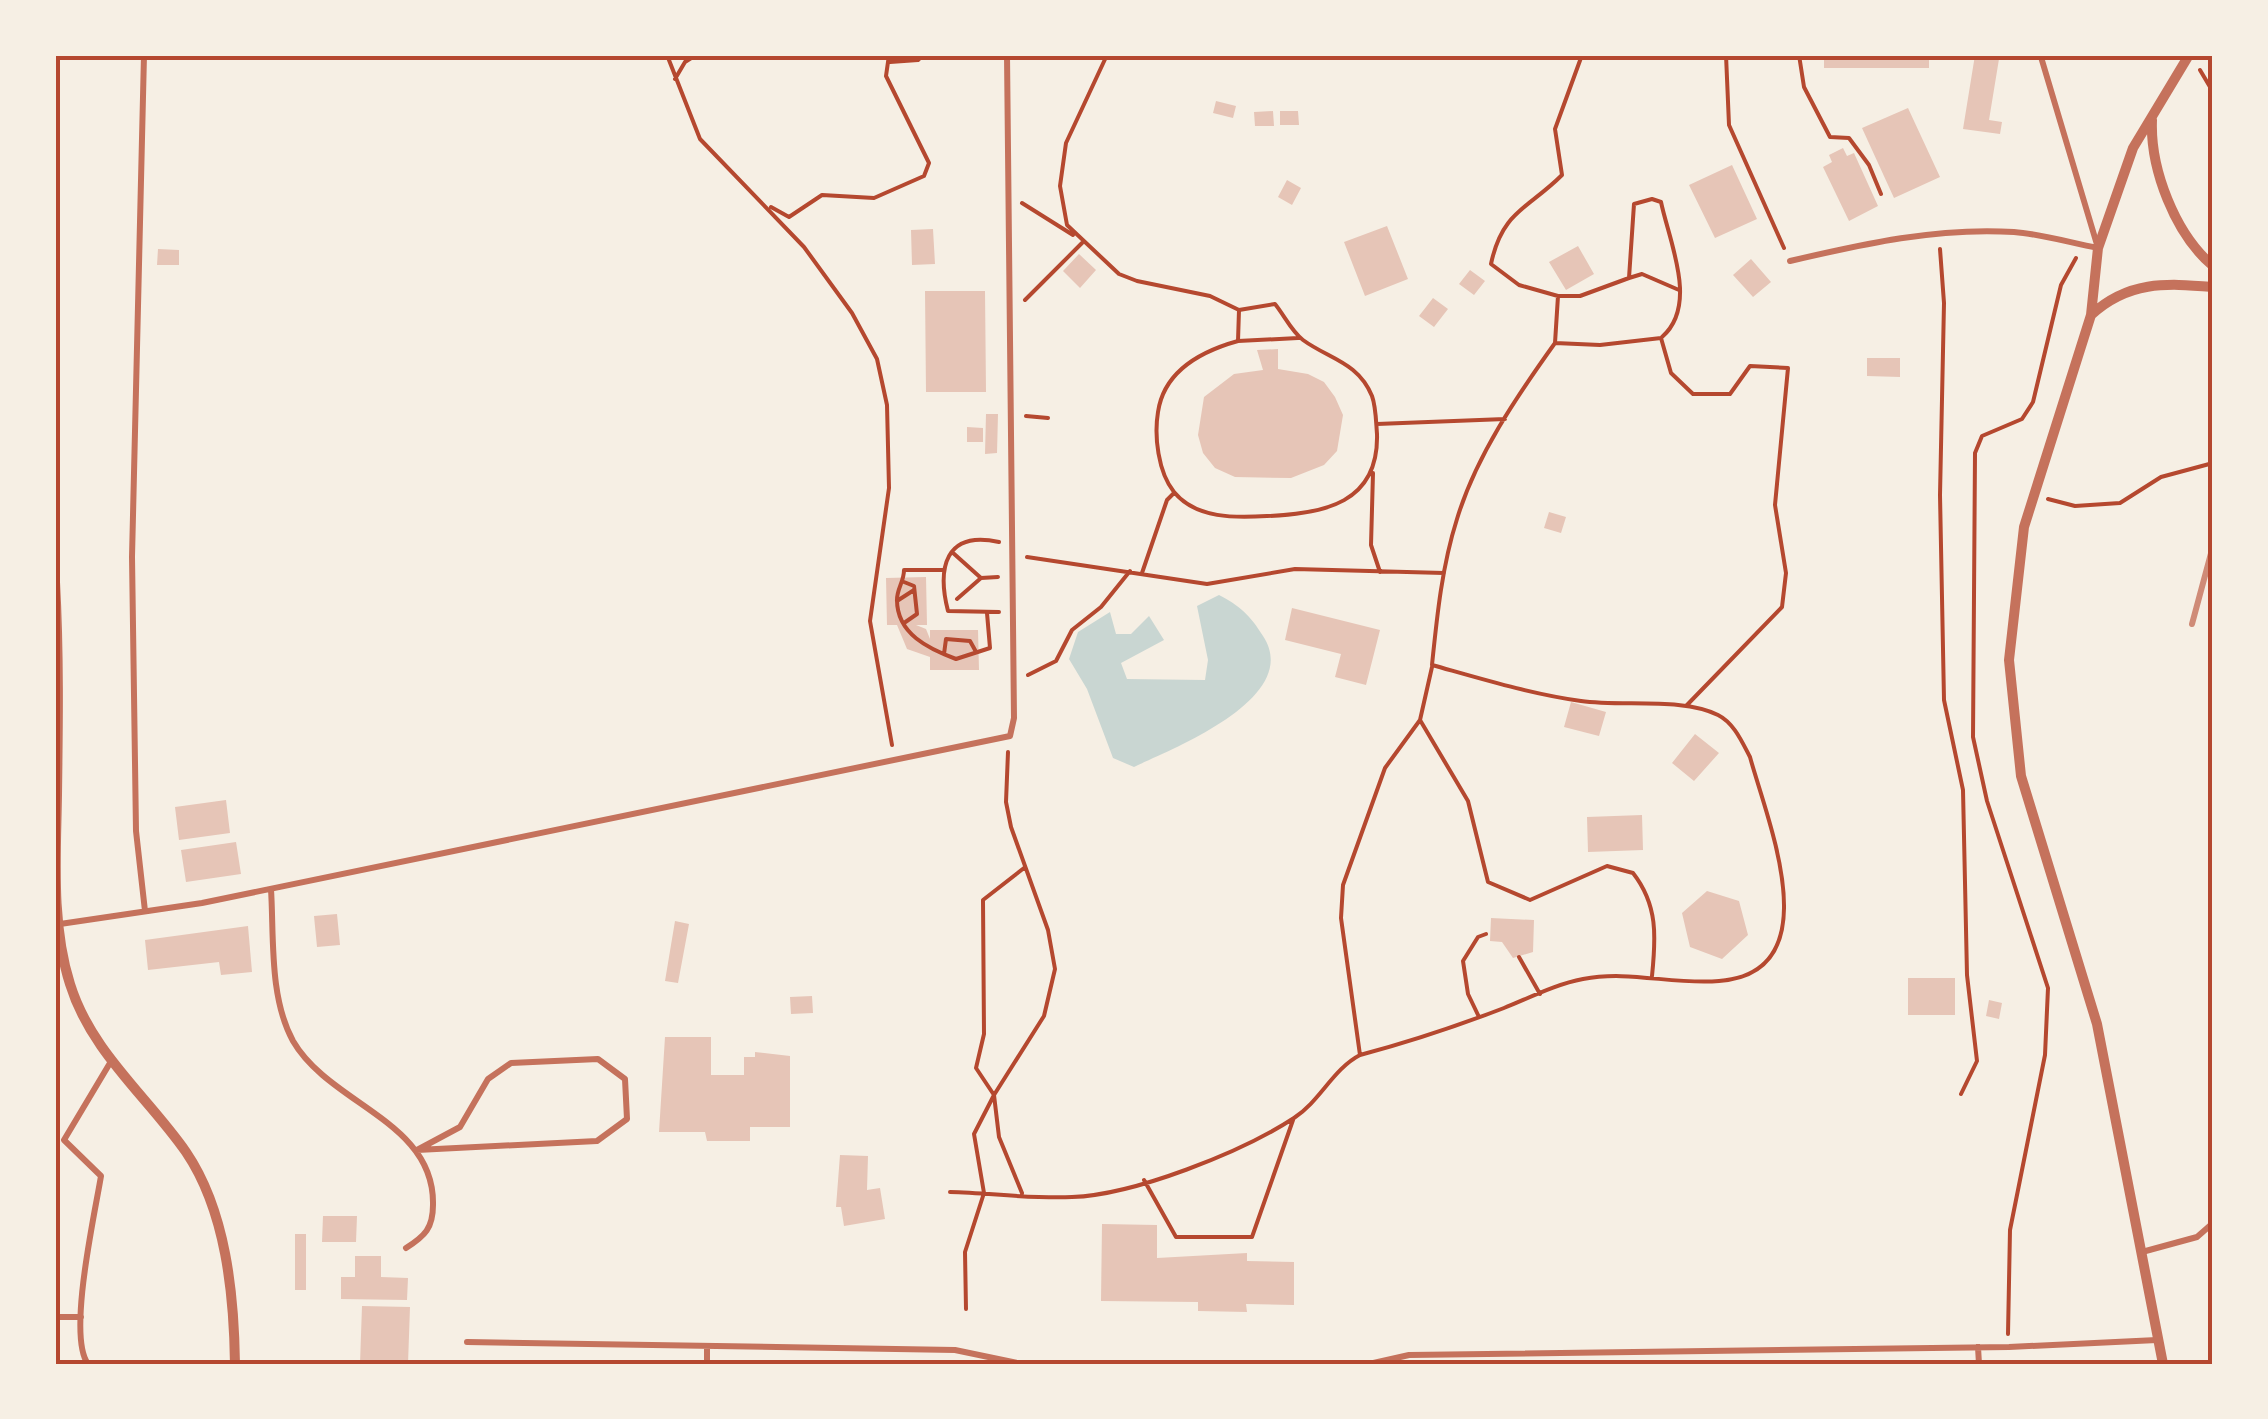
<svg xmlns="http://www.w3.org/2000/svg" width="2268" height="1419" font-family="Karla,sans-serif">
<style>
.water{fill:#c9d6d2}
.building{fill:#e6c5b7}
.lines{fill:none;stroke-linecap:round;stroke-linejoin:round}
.path{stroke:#b5482f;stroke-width:4}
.service{stroke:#c5725c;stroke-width:6}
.minor{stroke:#c5725c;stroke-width:10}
.rail{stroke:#cf8b77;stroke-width:6}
.neatline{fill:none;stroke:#b5482f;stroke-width:4}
</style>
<rect width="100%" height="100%" fill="#f6efe4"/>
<path class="water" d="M 1219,595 C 1240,606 1250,615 1263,636 C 1303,697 1177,747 1134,767 L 1113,758 L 1087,689 L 1069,659 L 1078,632 L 1110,612 L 1116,634 L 1131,634 L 1149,616 L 1164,640 L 1121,663 L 1127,679 L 1205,680 L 1208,660 L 1197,606 Z"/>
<path class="building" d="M 1824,55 L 1929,55 L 1929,68 L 1824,68 Z
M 1975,55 L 1999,59 L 1989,120 L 2002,122 L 2000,134 L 1963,129 Z
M 1216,101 L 1236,106 L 1233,118 L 1213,113 Z
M 1908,108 L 1940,177 L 1894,198 L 1862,128 Z
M 1273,111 L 1274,126 L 1255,126 L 1254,112 Z
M 1280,111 L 1298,111 L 1299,125 L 1280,125 Z
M 1843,148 L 1847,156 L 1854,153 L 1878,206 L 1849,221 L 1823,167 L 1832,162 L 1829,155 Z
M 1732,165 L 1757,219 L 1715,238 L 1689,185 Z
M 1287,180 L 1301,188 L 1292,205 L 1278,197 Z
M 1387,226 L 1408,279 L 1365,296 L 1344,242 Z
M 933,229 L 935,264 L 912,265 L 911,230 Z
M 1578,246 L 1594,274 L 1566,290 L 1549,262 Z
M 158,249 L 179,250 L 179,265 L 157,265 Z
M 1079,254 L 1096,270 L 1080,288 L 1063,271 Z
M 1751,259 L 1771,282 L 1753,297 L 1733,275 Z
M 1470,270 L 1485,281 L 1474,295 L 1459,284 Z
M 925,291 L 985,291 L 986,392 L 926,392 Z
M 1433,298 L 1448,309 L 1434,327 L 1419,316 Z
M 1278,349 L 1278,369 L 1308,374 L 1324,382 L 1335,397 L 1343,415 L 1337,451 L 1324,465 L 1291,478 L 1235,477 L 1215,468 L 1203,453 L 1198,435 L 1204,397 L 1234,374 L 1263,370 L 1257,350 Z
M 1867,358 L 1900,358 L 1900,377 L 1867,376 Z
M 986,414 L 998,414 L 997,453 L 985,454 Z
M 967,427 L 983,428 L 983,442 L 967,442 Z
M 1549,512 L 1566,517 L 1561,533 L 1544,528 Z
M 926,577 L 927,625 L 916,625 L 926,629 L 930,639 L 930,630 L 978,630 L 979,670 L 930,670 L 930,657 L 907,649 L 897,625 L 887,625 L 886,578 Z
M 1292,608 L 1380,630 L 1366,685 L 1335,677 L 1341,654 L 1285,640 Z
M 1571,702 L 1606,712 L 1599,736 L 1564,727 Z
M 1695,734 L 1719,753 L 1694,781 L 1672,763 Z
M 226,800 L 230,833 L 179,840 L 175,807 Z
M 1642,815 L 1643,850 L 1588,852 L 1587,817 Z
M 236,842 L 241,874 L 186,882 L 181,850 Z
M 1707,891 L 1739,901 L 1748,935 L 1722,959 L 1690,947 L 1682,913 Z
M 337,914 L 340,945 L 317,947 L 314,916 Z
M 1491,918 L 1534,920 L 1533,952 L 1513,958 L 1502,942 L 1490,941 Z
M 675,921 L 689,924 L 678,983 L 665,981 Z
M 248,926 L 252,972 L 221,975 L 219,962 L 148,970 L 145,940 Z
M 1908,978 L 1955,978 L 1955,1015 L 1908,1015 Z
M 812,996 L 813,1013 L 791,1014 L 790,997 Z
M 1989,1000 L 2002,1003 L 1999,1019 L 1986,1016 Z
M 665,1037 L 711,1037 L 711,1075 L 744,1075 L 744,1057 L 755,1057 L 755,1052 L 790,1056 L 790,1127 L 750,1127 L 750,1141 L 707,1141 L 705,1132 L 659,1132 Z
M 840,1155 L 868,1156 L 867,1190 L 880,1188 L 885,1219 L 844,1226 L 841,1207 L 836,1207 Z
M 323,1216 L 357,1216 L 356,1242 L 322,1242 Z
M 1102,1224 L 1157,1225 L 1157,1258 L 1247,1253 L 1247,1261 L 1294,1262 L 1294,1305 L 1246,1304 L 1247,1312 L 1198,1311 L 1198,1302 L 1101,1301 Z
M 295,1234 L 306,1234 L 306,1290 L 295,1290 Z
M 355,1256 L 381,1256 L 381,1277 L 408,1278 L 407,1300 L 341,1299 L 341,1277 L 355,1277 Z
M 362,1306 L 410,1307 L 408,1364 L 360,1364 Z"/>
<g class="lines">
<path class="path" d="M 667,55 L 700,139 L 804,247 L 852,313 L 877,359 L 887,405 L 889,488 L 870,621 L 892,745
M 1107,55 L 1066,143 L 1060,186 L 1067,225 L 1119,274 L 1137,281 L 1210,296 L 1239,310 L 1275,304 C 1284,315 1292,332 1303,340 C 1329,359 1358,362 1372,396 C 1376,407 1376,422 1377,434 C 1379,503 1324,514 1267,516 C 1236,518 1196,519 1174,492 C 1158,472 1154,436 1158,412 C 1164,371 1202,351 1238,341 L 1239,310
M 1726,55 L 1729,125 L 1784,248
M 1799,55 L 1804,87 L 1830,137 L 1849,138 L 1869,165 L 1881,194
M 890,62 L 918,60 L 923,55
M 2200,70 L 2213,92
M 675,79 L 685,62 L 696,55
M 1022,203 L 1073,235
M 771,207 L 789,217 L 822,195 L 874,198 L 924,176 L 929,163 L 886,76 L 889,55
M 1940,249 L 1944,303 L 1940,495 L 1944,700 L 1963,790 L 1967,975 L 1977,1061 L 1961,1094
M 1629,278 L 1642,274 L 1679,290
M 1558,296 L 1580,296 L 1629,278 L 1634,204 L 1652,199 L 1661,202 C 1669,241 1699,305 1662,337
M 1025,300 L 1082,243
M 1238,341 L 1298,338
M 1555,343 L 1558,296 L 1519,285 L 1491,264 C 1502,211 1528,209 1562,175 L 1555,129 L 1582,55
M 1026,416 L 1048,418
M 1377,424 L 1505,419
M 1373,473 L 1371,545 L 1380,572
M 2048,499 L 2075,506 L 2120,503 L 2161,477 L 2213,463
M 999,542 C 945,530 937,568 948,611 L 999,612
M 952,552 L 981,578 L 998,577
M 1027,557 L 1207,584 L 1295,569 L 1444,573
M 943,570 L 904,570 C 904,582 897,588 897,600 C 897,634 929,649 956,659 L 990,648 L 987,613
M 1142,573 L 1167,500 L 1174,493
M 957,599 L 981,578
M 897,601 L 914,590
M 904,623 L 917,614 L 914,586 L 904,582
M 944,654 L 946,639 L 970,641 L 975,650
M 1028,675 L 1056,661 L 1072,630 L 1101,607 L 1130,571
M 1420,720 L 1468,801 L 1488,882 L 1530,900 L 1607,866 L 1633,873 C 1658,905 1656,937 1652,976
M 1008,752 L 1006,802 L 1011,827 L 1048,930 L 1055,969 L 1044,1016 L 994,1095 L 999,1137 L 1022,1193
M 1519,957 L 1540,994
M 1479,1017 L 1468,994 L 1463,961 L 1478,937 L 1486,934
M 1360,1055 L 1341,918 L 1343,885 L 1385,768 L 1420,720 L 1432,667
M 1144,1180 L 1176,1237 L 1252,1237 L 1293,1120
M 950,1192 C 990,1193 1032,1199 1072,1197 C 1134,1195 1242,1152 1294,1118 C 1320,1101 1333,1069 1360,1055 C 1409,1042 1457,1026 1504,1008 C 1529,998 1556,984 1583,979 C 1630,970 1672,985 1719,981 C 1832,973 1767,820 1750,757 C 1742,742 1734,723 1718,715 C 1683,697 1622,707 1581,701 C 1531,694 1482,679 1432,665 C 1437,616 1442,566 1457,519 C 1476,456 1517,396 1555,343 L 1600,345 L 1661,338 L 1671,373 L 1693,394 L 1730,394 L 1750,366 L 1788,368 L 1775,505 L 1786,573 L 1782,607 L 1687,705
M 966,1309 L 965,1252 L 984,1193 L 974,1134 L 994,1095 L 976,1068 L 984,1034 L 983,900 L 1024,868
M 2008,1334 L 2010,1230 L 2045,1055 L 2048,988 L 1987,801 L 1973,737 L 1975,453 L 1982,436 L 2022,419 L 2033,402 L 2061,285 L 2076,258"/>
<path class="service" d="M 144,55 L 132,557 L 136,831 L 145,911
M 1790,261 C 1863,244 1938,227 2014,232 C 2042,234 2071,243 2098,248 L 2041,57
M 271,889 C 274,937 269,997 293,1041 C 330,1105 435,1121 433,1205 C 433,1228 425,1236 406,1248
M 60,924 L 202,903 L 1010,736 L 1014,718 L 1007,55
M 598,1059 L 625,1079 L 627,1119 L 597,1141 L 417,1150 L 460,1127 L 488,1079 L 511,1063 Z
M 2142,1252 L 2197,1237 L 2213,1223
M 55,1317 L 81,1317
M 467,1342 L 955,1350 L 1022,1364
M 1978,1347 L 1979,1364
M 88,1364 C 67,1336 95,1213 101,1176 L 64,1140 L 110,1063
M 707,1364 L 707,1346
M 1369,1364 L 1409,1355 L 2009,1347 L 2157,1340"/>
<path class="minor" d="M 2152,120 C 2150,169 2175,234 2213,266
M 2091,315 C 2128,281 2165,283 2213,287
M 55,582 C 59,654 58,724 57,795 C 56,857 51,924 70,984 C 91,1052 147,1096 186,1152 C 226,1211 234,1294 235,1364
M 2163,1364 L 2097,1024 L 2021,776 L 2009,660 L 2024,527 L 2091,315 L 2098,248 L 2133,148 L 2189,55"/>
<path class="rail" d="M 2192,624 L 2213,546"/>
</g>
<rect width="2268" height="1419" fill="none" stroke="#f6efe4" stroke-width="115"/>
<rect x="58" y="58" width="2152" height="1304" class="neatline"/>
</svg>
